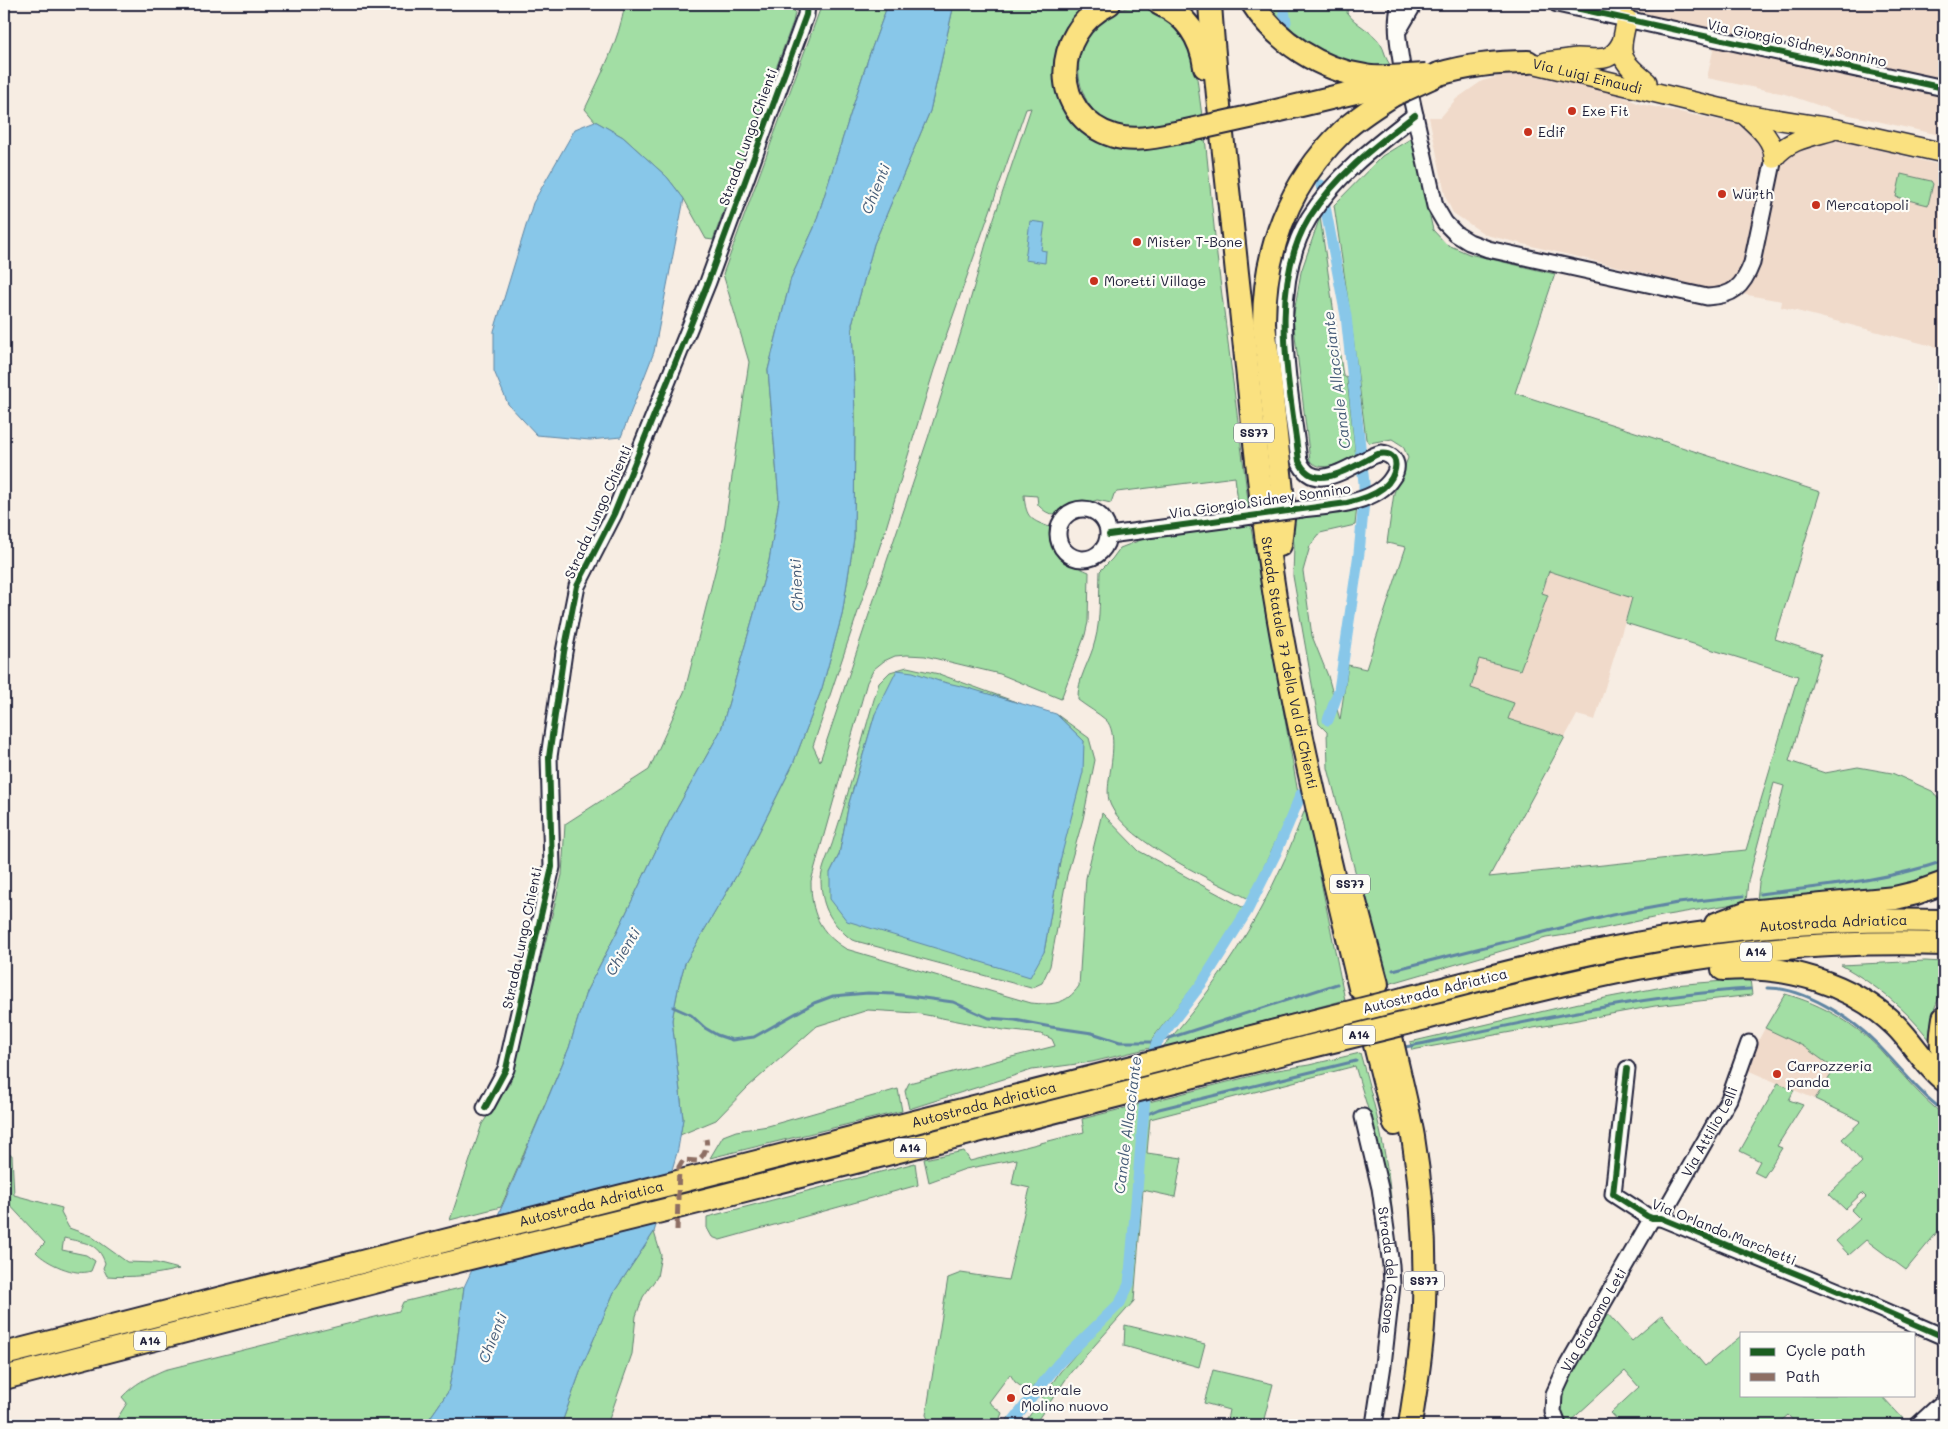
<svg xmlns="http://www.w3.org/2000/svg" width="1948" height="1429" font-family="Mali,sans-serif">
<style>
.built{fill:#f0daca}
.green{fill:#a2dea4;stroke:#628070;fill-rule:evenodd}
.water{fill:#88c7e9;stroke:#5f85a3}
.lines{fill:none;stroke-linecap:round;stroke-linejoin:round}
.stream{stroke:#5f85a3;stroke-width:3}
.canal{stroke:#88c7e9;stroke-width:11}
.minor-casing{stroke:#22223b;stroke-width:19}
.major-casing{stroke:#22223b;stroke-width:22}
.highway-casing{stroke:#22223b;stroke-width:26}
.minor{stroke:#fdfcf7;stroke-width:15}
.major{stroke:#fae180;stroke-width:19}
.highway{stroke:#fae180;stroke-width:22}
.minor-bridge-casing{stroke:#22223b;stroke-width:19;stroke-linecap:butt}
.highway-bridge-casing{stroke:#22223b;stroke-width:26;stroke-linecap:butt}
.minor-bridge{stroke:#fdfcf7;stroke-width:15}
.highway-bridge{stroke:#fae180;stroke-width:22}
.quiet{stroke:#8d6e63;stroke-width:5;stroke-dasharray:10 5;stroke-linecap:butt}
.cycleway-casing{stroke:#fdfcf7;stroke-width:9}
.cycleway{stroke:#1b5e20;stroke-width:6}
.poi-dot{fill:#c8321e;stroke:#fdfcf7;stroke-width:2}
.labels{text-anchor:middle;stroke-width:4.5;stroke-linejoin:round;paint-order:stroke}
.shield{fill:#fdfcf7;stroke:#646373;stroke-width:1}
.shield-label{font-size:12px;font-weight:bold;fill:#22223b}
.street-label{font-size:14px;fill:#22223b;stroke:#fdfcf7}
.poi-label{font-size:14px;fill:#22223b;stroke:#fdfcf7;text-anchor:start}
.water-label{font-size:15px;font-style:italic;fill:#465c78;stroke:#fdfcf7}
</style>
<rect width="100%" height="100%" fill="#f7ede3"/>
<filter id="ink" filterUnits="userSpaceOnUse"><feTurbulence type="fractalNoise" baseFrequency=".02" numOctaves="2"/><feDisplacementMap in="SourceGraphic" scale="10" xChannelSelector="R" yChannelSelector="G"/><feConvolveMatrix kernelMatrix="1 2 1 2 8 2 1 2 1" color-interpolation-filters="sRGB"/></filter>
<g filter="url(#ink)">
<path class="built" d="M 1594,4 L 1944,4 L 1944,79 L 1869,63 L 1868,59 L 1854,55 L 1851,59 L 1796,47 L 1794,42 L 1780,38 L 1778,43 Z
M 1714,46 L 1944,96 L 1944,136 L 1841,113 L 1785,94 L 1707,78 Z
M 1528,73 L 1565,79 L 1602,88 L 1640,104 L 1738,124 L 1754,130 L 1765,144 L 1829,137 L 1944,166 L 1944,349 L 1781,307 L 1782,301 L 1707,288 L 1486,235 L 1453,213 L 1446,198 L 1429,117 L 1441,117 L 1456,99 L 1482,81 L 1504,75 Z
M 1549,571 L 1632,598 L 1595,720 L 1577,715 L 1565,737 L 1508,719 L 1471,688 L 1479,659 L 1519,670 L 1548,595 L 1542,593 Z
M 1765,1028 L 1803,1046 L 1835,1069 L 1815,1099 L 1747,1070 L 1758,1044 L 1757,1043 Z"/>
<path class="green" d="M 625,4 L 792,4 L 795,13 L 793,22 L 713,240 L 706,239 L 684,199 L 667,177 L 623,137 L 595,121 L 585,109 C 601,75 619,41 625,4 Z
M 822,4 L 888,4 L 869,56 L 814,228 L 791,278 L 768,370 L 779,500 L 769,561 L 721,730 L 669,823 L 618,930 L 586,992 L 569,1048 L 501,1207 L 450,1220 L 482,1124 L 510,1083 L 562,875 L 565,824 L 649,770 L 685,690 L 722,544 L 749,362 L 723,274 Z
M 954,4 L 1088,4 C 1047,32 1044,88 1076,124 C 1086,135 1099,145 1114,148 C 1143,154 1176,143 1205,137 L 1217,256 L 1249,508 L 1239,511 L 1235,477 L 1117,492 L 1114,494 L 1111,503 L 1097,500 C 1089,504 1084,500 1077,502 C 1059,507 1056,524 1038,505 L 1037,496 L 1024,495 C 1026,519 1031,520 1052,528 C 1054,556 1065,562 1089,572 L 1088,622 L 1085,635 L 1061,699 L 1000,674 L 925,656 L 907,655 L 895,656 L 884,661 L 874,669 L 867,682 L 811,881 C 811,913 819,932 846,949 L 1031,1003 C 1052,1005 1066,1005 1079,986 L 1086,878 L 1102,813 L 1139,851 L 1244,908 L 1198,981 L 1152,1039 L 1150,1048 L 1092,1062 L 1032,1070 L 909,1109 L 905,1091 L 909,1083 L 1055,1046 L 1052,1039 L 1041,1034 L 1004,1030 L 916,1013 L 868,1010 L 817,1026 L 748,1087 L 716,1120 L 680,1135 L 683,1118 L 672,1020 L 679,984 L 685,963 L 742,866 L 793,764 L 822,688 L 842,615 L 854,538 L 855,417 L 852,324 L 874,244 L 930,111 ZM 1031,108 L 989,233 L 962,329 L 928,438 L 820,761 L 813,746 L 886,528 L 934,370 L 1026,109 Z
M 1265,4 L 1348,4 L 1347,13 C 1356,25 1372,31 1380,43 C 1385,50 1385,58 1390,65 L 1369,67 L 1322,53 L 1298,37 L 1275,18 Z
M 1138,6 L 1158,9 L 1191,33 L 1202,116 C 1179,122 1154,131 1130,129 C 1077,124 1062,54 1099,21 C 1110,11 1124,8 1138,6 Z
M 1412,138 L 1433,230 L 1446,244 L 1469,254 L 1555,274 L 1515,393 L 1820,492 L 1775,639 L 1821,654 L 1789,761 L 1825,773 L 1858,767 L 1892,773 L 1932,791 L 1944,804 L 1944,872 L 1894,889 L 1757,901 L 1759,883 L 1784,786 L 1774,783 L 1748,881 L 1746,902 L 1667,915 L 1586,932 L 1546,938 L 1385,985 L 1328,768 L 1327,732 L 1319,724 L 1293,576 L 1294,545 L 1291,517 L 1357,506 L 1355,525 L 1320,533 L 1310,546 L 1303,571 L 1312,636 L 1328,676 L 1340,720 L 1348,665 L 1366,669 L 1406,547 L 1387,543 L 1394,493 L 1408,458 L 1403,446 L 1392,439 L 1369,443 L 1366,439 L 1350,314 L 1334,205 L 1382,156 ZM 1549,571 L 1632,598 L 1625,623 L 1798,676 L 1746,850 L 1489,877 L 1565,737 L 1508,719 L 1514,703 L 1471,688 L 1479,659 L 1520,670 L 1548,595 L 1542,593 Z
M 1901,174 L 1931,181 L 1933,184 L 1928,205 L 1896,197 Z
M 1320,217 L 1343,376 L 1347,378 L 1356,457 C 1342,461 1324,474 1310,461 L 1293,319 L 1301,272 Z
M 1250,522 L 1298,793 L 1249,899 C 1212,880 1128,843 1111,806 C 1107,798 1108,789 1109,780 C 1111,765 1118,732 1106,720 C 1098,713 1087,707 1078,700 C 1077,678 1090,662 1095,641 C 1101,619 1099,594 1100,571 L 1112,559 L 1120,548 L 1146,538 Z
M 907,667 L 939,674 L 1016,702 L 939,681 L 875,714 L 849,803 L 839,855 L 830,873 L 1044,952 L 1060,861 L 1084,741 L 1056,714 L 1089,738 L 1095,760 L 1083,819 L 1067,875 L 1050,966 L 1042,983 L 1031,988 L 852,940 C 832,924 822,909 821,882 C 820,870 831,850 834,838 C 851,787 863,734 879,683 L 890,672 Z
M 1306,807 L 1345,1000 L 1162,1048 C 1208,996 1249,937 1278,874 C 1289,852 1297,829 1306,807 Z
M 1925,961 L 1944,962 L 1944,986 L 1933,1012 L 1929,1039 C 1905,1008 1876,985 1841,965 Z
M 1750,979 L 1752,995 L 1655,1006 L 1412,1050 L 1410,1042 L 1579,1003 L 1673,985 Z
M 1785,994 C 1822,1004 1860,1026 1885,1055 C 1904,1076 1921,1098 1944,1115 L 1944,1235 L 1939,1230 L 1906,1270 L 1866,1240 L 1849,1255 L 1836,1241 L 1860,1219 L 1851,1210 L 1866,1197 L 1862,1193 L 1845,1209 L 1829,1194 L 1862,1162 L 1842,1139 L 1861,1121 L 1815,1099 L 1835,1069 L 1803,1046 L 1765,1028 Z
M 1360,1053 C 1369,1085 1378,1117 1384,1150 C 1392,1191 1394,1234 1397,1275 L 1371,1119 L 1355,1066 L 1150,1119 L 1147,1153 L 1182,1158 L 1175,1197 L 1143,1190 L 1134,1301 L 1071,1372 L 1034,1425 L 1023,1425 L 1060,1372 L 1095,1332 L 1085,1332 L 1028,1392 L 1015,1382 L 1010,1374 L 989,1402 L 1002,1413 L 1000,1418 L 1005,1422 L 1009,1417 L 1019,1425 L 931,1425 L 926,1415 L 948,1278 L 961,1273 L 1008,1280 L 1030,1188 L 1012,1184 L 1017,1159 L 965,1169 L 929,1182 L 924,1159 L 964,1151 L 970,1161 L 1084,1132 L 1082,1119 L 1271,1071 L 1309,1065 Z
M 1778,1083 L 1794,1090 L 1789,1100 L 1803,1105 L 1777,1146 L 1782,1148 L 1764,1177 L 1754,1172 L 1760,1161 L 1740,1151 Z
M 898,1089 L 902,1111 L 710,1158 L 723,1136 L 736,1131 L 768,1126 Z
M 4,1154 L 12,1155 L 14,1195 L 62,1208 L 61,1213 L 69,1228 L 91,1236 L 127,1262 L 156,1263 L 179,1269 C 155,1275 132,1278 107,1276 L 103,1268 L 105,1263 C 98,1242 84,1243 64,1238 L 62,1250 L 86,1255 L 95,1261 L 91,1271 C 76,1277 46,1263 36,1252 L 45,1243 L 6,1201 L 4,1185 Z
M 915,1163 L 918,1185 L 720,1240 L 712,1237 L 707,1228 L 707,1217 Z
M 654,1232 L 661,1255 L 657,1277 L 643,1297 L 636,1316 L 632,1354 L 607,1425 L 561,1425 L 583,1364 L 614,1292 Z
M 464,1287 L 455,1359 L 448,1392 L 425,1425 L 113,1425 L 127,1403 L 122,1397 C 134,1384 148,1377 164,1370 L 399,1311 L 403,1302 Z
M 1606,1312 L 1632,1341 L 1662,1315 L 1705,1366 L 1742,1335 L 1742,1395 L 1881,1395 L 1907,1423 L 1905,1425 L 1797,1425 L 1788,1415 L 1776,1425 L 1622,1425 L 1611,1413 L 1639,1387 L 1625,1371 L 1566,1425 L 1563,1425 L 1558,1406 L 1559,1394 Z
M 1125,1325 L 1205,1344 L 1199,1367 L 1124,1346 Z
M 1213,1370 L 1273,1384 L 1264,1419 L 1273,1422 L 1272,1425 L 1226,1425 L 1229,1410 L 1204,1403 Z"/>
<path class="water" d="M 888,4 L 954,4 L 930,111 L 874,244 L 852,324 L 855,417 L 854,538 L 842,615 L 822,688 L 793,764 L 742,866 L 685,963 L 679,984 L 672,1020 L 683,1119 L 678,1149 L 654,1232 L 614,1292 L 583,1364 L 561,1425 L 425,1425 L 448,1392 L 455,1359 L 464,1287 L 505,1200 L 569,1048 L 586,992 L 618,930 L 669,823 L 721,730 L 769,561 L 779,500 L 768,370 L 791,278 L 814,228 L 869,56 Z
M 595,121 L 623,137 L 667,177 L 684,199 L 654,352 L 621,437 L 590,440 L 537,435 L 508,404 L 494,371 L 494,331 L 533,203 L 575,129 Z
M 1030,221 L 1045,223 L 1041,250 L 1046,251 L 1045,263 L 1025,260 Z
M 897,670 L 913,672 L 939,681 L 965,687 L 1056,714 L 1084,741 L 1083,772 L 1060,861 L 1044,952 L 1030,977 L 847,921 L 830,899 L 830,873 L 839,855 L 849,803 L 875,714 Z"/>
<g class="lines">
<path class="stream" d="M 1760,894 C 1822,886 1885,881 1944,861
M 1393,970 L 1612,915 L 1678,903 L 1743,896
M 1767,988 C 1802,987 1850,1017 1874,1041 C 1898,1064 1917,1092 1944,1111
M 673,1007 L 691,1015 L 705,1028 L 717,1035 L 732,1040 L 754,1037 L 814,1003 L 833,996 L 868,993 L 894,994 L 953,1002 L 989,1018 L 1015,1020 L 1051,1027 L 1092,1033 L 1120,1042 L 1157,1042 L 1337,984
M 1405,1047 C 1519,1024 1633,996 1750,989
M 1143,1116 L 1159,1109 L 1356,1061"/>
<path class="canal" d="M 1283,4 L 1286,22
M 1321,185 L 1346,316 L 1364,483 L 1364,501 L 1359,553 L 1339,690 L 1328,720
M 1149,1065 L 1157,1042 L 1202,983 L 1247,911 L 1276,853 L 1301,794
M 1010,1425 L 1058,1364 L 1120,1303 L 1129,1284 L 1146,1086"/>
<defs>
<g id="minor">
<path d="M 1400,4 C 1394,23 1399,47 1402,67"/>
<path d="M 1557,4 L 1944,88"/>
<path d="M 1400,28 L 1414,4"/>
<path d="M 1411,97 L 1435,206 L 1445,223 L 1456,234 L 1469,242 L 1488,249 L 1707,297 C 1733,296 1743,287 1752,263 L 1774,158"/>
<circle cx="1083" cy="534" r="25"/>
<path d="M 1302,509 C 1329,506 1376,504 1392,478 C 1395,474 1397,469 1396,464 C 1394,457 1388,454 1381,453 C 1357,459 1316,499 1299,461 C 1290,386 1267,287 1309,218 C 1335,176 1376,145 1415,115"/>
<path d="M 1109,535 L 1238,518"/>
<path d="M 1627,1069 L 1613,1194 L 1647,1216 L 1652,1218 L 1661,1218 L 1848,1295 L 1944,1337"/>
<path d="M 485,1108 L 506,1069 L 552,867 L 549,757 L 564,652 L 577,586 L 614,514 L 708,282 L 806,15 L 807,4"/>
<path id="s1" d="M 1363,1117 L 1380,1188 L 1391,1265 L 1392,1285 L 1383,1365 L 1374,1425"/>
<path id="s2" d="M 1661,1218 L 1729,1099 L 1749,1043"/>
<path id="s3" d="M 1558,1425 L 1553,1412 L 1554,1394 L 1566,1368 L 1652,1218"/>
<path d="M 1918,1425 L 1944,1401"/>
</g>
<g id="major">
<path d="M 1627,19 C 1619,55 1617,58 1647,82"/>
<path id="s4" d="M 1528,62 L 1744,114 L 1837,129 L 1944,153"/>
<path d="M 1546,62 C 1556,61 1567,59 1578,58 C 1598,58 1611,64 1622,42"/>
<path d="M 1744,114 C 1757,126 1774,139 1774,158"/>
<path d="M 1774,158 C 1788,140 1808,137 1830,131"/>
</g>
<g id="highway">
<path d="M 1109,4 C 1051,32 1049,116 1114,136 C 1137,143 1163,135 1186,131"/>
<path d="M 1160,4 C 1187,16 1201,38 1205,67"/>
<path id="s5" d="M 1210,4 C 1216,94 1228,183 1237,273 C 1249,381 1258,489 1275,597 C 1297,729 1329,858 1360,988"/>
<path d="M 1253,4 C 1277,42 1321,70 1365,76 C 1373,78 1381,77 1389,77"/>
<path d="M 1439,74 C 1469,65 1497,62 1528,62"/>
<path d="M 1263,114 L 1389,84"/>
<path d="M 1280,545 L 1284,510 L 1264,324 C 1264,250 1289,183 1343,131 C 1358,117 1376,106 1393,95"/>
<path d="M 1351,887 L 1377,984"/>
<path d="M 1716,924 L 1748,912 L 1895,898 L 1916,893 L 1944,883"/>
<path d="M 1723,969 C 1785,964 1850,982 1896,1026 C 1913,1043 1925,1065 1944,1080"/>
<path id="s6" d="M 1403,999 C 1464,984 1525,967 1586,954 C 1703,928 1825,918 1944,921"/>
<path d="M 1944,1018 C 1942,1031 1940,1045 1944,1058"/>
<path d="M 1410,1022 C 1486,1003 1561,983 1638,968 C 1738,949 1843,941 1944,944"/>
<path d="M 1391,1037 C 1398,1070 1407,1103 1413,1137 C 1422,1192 1426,1249 1424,1304 C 1423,1345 1416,1385 1410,1425"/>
<path d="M 1374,1041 L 1395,1124"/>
<path id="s7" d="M 4,1354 L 420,1247 L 1303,1024"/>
<path d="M 4,1378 L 409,1273 L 698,1202 L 1308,1047"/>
</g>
</defs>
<use href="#minor" class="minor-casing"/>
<use href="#major" class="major-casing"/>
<use href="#highway" class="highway-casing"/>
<use href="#minor" class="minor"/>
<use href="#major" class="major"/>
<use href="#highway" class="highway"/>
<defs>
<path id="minor-bridge" d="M 1238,518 L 1302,509"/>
<path id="highway-bridge" d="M 1389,77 L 1426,75
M 1393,95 L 1439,74
M 1186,131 L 1263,114
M 1303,1024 L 1403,999
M 1308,1047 L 1410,1022"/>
</defs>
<use href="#minor-bridge" class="minor-bridge-casing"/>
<use href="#highway-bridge" class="highway-bridge-casing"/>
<use href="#minor-bridge" class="minor-bridge"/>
<use href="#highway-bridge" class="highway-bridge"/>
<path class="quiet" d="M 677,1230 L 679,1167 L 683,1160 L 697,1161 C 705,1155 708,1148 706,1139"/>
<defs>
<path id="cycleway" d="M 1557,4 L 1944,88
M 1109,535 L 1347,503 C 1359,500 1373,496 1383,488 C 1397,477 1404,450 1378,454 C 1356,464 1314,496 1299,461 C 1290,386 1267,287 1309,218 C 1335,176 1376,145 1415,115
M 1627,1069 L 1613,1194 L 1647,1216 L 1652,1218 L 1661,1218 L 1848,1295 L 1944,1337
M 485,1108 L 506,1069 L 552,867 L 549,757 L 564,652 L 577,586 L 614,514 L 708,282 L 806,15 L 807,4"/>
</defs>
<use href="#cycleway" class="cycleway-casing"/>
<use href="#cycleway" class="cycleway"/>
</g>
</g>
<g class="poi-dot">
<circle cx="1572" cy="111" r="5"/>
<circle cx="1528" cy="132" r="5"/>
<circle cx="1722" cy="194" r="5"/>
<circle cx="1816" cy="205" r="5"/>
<circle cx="1137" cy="242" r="5"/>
<circle cx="1094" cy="281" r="5"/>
<circle cx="1777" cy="1074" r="5"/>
<circle cx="1011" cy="1398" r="5"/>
</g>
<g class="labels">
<g class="shield">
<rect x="1234" y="423.5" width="40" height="19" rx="4"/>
<rect x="1330" y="874.5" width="40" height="19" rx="4"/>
<rect x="1740" y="942.5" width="32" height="19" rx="4"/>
<rect x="1343" y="1025.5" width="32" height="19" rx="4"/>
<rect x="894" y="1138.5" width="32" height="19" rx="4"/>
<rect x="1404" y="1271.5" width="40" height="19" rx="4"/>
<rect x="134" y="1331.5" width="32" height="19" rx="4"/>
</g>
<g class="shield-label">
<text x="1254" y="437">SS77</text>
<text x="1350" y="888">SS77</text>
<text x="1756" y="956">A14</text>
<text x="1359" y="1039">A14</text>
<text x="910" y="1152">A14</text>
<text x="1424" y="1285">SS77</text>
<text x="150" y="1345">A14</text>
</g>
<g class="street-label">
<text transform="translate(1797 43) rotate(12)" y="5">Via Giorgio Sidney Sonnino</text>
<text dy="5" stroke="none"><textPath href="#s4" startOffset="61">Via Luigi Einaudi</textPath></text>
<text transform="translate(748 137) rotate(-70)" y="5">Strada Lungo Chienti</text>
<text transform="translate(1260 501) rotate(-8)" y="5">Via Giorgio Sidney Sonnino</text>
<text transform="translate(598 512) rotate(-66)" y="5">Strada Lungo Chienti</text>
<text dy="5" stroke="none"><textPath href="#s5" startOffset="664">Strada Statale 77 della Val di Chienti</textPath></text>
<text dy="5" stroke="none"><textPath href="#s6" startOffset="438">Autostrada Adriatica</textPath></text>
<text transform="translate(522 938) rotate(-78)" y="5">Strada Lungo Chienti</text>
<text transform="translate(1435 991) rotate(-14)" y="5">Autostrada Adriatica</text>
<text dy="5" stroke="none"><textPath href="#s7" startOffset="1011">Autostrada Adriatica</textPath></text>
<text dy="5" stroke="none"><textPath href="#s2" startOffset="99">Via Attilio Lelli</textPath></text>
<text dy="5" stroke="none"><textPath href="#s7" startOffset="606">Autostrada Adriatica</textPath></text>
<text transform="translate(1724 1232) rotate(22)" y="5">Via Orlando Marchetti</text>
<text dy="5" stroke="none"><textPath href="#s1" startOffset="156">Strada del Casone</textPath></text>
<text dy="5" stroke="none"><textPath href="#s3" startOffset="116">Via Giacomo Leti</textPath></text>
</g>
<g class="poi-label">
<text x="1582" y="116">Exe Fit</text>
<text x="1538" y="137">Edif</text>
<text x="1732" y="199">Würth</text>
<text x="1826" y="210">Mercatopoli</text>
<text x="1147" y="247">Mister T-Bone</text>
<text x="1104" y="286">Moretti Village</text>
<text x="1787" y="1071">Carrozzeria<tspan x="1787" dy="16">panda</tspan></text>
<text x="1021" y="1395">Centrale<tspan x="1021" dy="16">Molino nuovo</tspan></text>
</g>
<g class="water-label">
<text transform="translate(876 189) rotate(-68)" y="5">Chienti</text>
<text transform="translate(1337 380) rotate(-97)" y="5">Canale Allacciante</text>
<text transform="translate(797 585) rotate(-93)" y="5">Chienti</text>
<text transform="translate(623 952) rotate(-59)" y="5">Chienti</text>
<text transform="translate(1128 1125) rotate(-83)" y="5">Canale Allacciante</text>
<text transform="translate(493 1338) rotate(-68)" y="5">Chienti</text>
</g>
</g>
<rect width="1948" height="1429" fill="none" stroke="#fdfcf7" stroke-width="20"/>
<rect x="10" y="10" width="1928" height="1409" fill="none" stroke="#22223b" stroke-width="2" filter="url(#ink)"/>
<rect x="1740" y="1332" width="175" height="65" fill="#fdfcf7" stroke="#a5a5ac"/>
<rect x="1750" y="1348" width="25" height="8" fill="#1b5e20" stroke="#a5a5ac"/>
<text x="1786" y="1356" font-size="15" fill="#22223b">Cycle path</text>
<rect x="1750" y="1373" width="25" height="8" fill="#8d6e63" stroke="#a5a5ac"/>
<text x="1786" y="1382" font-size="15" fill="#22223b">Path</text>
</svg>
